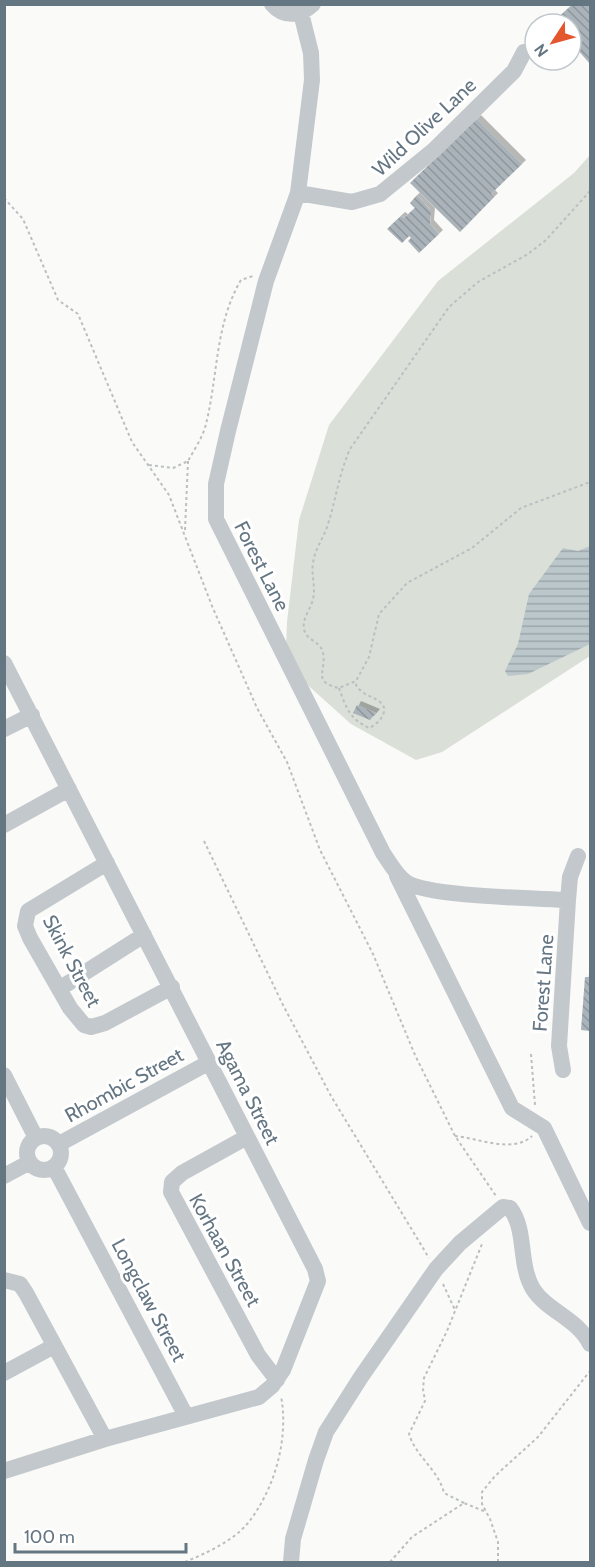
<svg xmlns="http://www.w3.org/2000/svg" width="595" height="1567" font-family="Cabin,sans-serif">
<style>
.grass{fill:#dadfd7}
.water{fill:url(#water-rules)}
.building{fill:url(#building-back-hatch);filter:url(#shadow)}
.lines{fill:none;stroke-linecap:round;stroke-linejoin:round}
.path{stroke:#bbbfc2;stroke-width:2;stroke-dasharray:3 3;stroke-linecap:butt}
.minor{stroke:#c3c8cc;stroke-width:16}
.labels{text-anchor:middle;stroke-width:6;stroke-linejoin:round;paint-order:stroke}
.street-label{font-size:20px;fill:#657683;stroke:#fff}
</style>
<defs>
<pattern id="water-rules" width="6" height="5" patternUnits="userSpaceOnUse" patternTransform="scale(1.5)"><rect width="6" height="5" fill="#bbc7cb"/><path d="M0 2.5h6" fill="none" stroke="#9ca6aa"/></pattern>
<pattern id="building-back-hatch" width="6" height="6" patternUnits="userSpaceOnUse" patternTransform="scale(1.5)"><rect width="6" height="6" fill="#aab3b9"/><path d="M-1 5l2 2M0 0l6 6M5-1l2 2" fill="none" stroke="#8e969c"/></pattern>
<filter id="shadow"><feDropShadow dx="4" dy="-4" stdDeviation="0" flood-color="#0004"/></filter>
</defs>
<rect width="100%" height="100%" fill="#fafaf8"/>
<path class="grass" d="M 590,155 L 590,656 L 442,752 L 416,760 L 351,724 L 302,680 L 286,648 L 287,622 L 299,520 L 329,425 L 438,281 L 574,173 Z"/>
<path class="water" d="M 590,546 L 590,644 L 528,674 L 508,676 L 505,671 L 518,644 L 529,594 L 563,548 L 578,551 Z"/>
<path class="building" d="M 573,4 L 590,4 L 590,64 L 571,42 L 571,24 L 551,24 Z
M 477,119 L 522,164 L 491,194 L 494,197 L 460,232 L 410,183 Z
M 417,195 L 431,211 L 430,224 L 439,234 L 419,253 L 408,241 L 411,238 L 409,236 L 402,243 L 387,229 L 401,216 L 404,218 L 415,208 L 410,203 Z
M 357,705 L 376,713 L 370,720 L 353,713 Z
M 585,977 L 590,977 L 590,1031 L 581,1030 Z"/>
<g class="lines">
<path class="path" d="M 590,191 L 546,240 L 528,254 L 478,282 L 449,307 L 350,449 C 339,474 336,499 328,524 C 324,538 315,548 313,563 C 311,575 316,587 313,599 C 311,609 302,618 304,629 C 306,641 321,641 323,653 C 327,670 311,682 339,688 L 356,681 L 369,657 L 379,614 L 407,583 L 472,548 L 521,508 L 590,482
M 4,198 L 23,219 L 58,300 L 78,314 L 132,442 L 169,495 L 212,606 L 257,708 L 287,762 L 320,850 L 373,954 L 415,1055 L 455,1136 L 496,1196
M 149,465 L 173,468 L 188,461 C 194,450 203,437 206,424 C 218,376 215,324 241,280 L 253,276
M 185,530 L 188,461
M 339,688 C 346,708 350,719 369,728 C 378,725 391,710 380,702 C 371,695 363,696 356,685 L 356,681
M 204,841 L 283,1005 L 331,1096 L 429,1258
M 531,1054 L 535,1105
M 455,1136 C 478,1138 513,1154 532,1136
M 443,1284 L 455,1310
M 464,1503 L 444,1493 C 438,1469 416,1457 409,1434 L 425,1401 L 423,1389 L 424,1378 L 447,1331 L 482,1244
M 185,1562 C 206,1553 232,1542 248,1523 C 275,1489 289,1438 281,1396
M 390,1562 L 412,1537 L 464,1503 L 486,1512
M 498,1562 L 498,1542 L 490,1519 L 482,1504 L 482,1492 L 495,1476 L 538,1437 L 590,1371"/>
<path class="minor" d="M 272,4 C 284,18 300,16 313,4
M 301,13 L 311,53 L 312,80 L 298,193 L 266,281 L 228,431 L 216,484 L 216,519 L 383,853 C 390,863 396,875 406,882 C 428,897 536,898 568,900
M 298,193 L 352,202 L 380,194 L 434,150 L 514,71 L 524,52
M 4,663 L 315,1269 L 318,1281 L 283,1370 L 272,1386 L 259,1397 L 105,1439 L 4,1471
M 4,729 L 32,715
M 4,825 L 69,789
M 107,863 L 28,911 L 25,926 L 30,938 L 70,1008 L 84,1025 L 91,1027 L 105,1023 L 172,987
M 397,876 L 512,1108 L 544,1128 L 590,1223
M 59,989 L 144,935
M 563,1070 L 559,1046 L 568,900 L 570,877 L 578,856
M 4,1075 L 36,1138
M27 1153a17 17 0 1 1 34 0a17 17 0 1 1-34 0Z
M 247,1137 L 182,1173 L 172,1182 L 171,1192 L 258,1355 L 277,1380
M 59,1144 L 208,1063
M 54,1167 L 186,1416
M 4,1176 L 30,1162
M 4,1280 L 20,1284 L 26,1293 L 105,1439
M 4,1373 L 54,1346
M 291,1562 L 293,1539 L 316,1460 L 326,1432 L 361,1377 L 436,1269 L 460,1243 L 503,1207 L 510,1208 C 527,1230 518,1264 533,1289 C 547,1311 578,1319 590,1344"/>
</g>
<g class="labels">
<g class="street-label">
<text transform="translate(424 127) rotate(-43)" y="7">Wild Olive Lane</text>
<text transform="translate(262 566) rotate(63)" y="7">Forest Lane</text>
<text transform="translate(72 961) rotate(62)" y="7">Skink Street</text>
<text transform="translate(543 983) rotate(-86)" y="7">Forest Lane</text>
<text transform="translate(124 1085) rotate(-29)" y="7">Rhombic Street</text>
<text transform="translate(248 1092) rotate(63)" y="7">Agama Street</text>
<text transform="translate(225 1250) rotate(61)" y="7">Korhaan Street</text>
<text transform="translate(149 1300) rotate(62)" y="7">Longclaw Street</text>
</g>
</g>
<rect width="595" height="1567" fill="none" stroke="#657683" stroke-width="12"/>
<g transform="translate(553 42) rotate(234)"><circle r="28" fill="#ffffff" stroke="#c1c8cd" stroke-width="1.5"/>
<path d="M0-4.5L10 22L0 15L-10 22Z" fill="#e4572e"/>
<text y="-9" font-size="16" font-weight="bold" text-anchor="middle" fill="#657683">N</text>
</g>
<path d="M15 1543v9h171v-9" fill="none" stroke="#657683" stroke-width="3"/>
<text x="24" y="1543" font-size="18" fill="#657683" stroke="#ffffff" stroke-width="4.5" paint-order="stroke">100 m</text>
</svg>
